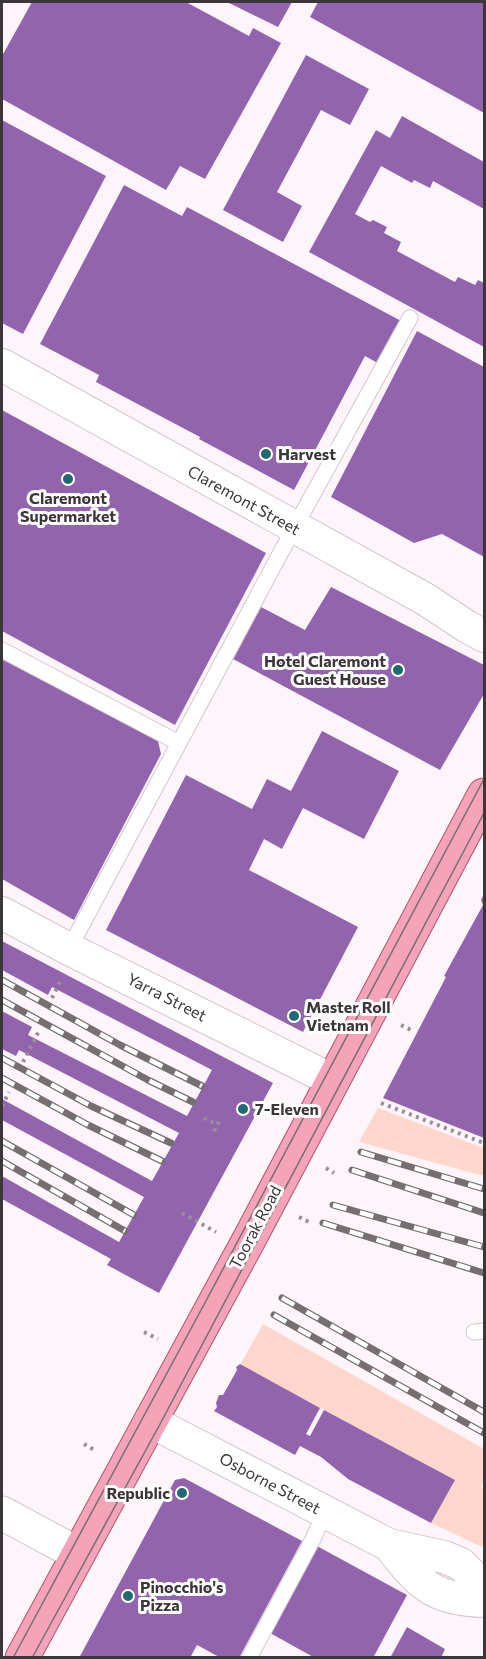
<svg xmlns="http://www.w3.org/2000/svg" width="486" height="1659" font-family="Commissioner,sans-serif">
<style>
.green{fill:#fdd6cc}
.building{fill:#9364ae}
.lines{fill:none;stroke-linecap:round;stroke-linejoin:round}
.service-casing{stroke:#d3c6ce;stroke-width:17}
.minor-casing{stroke:#d3c6ce;stroke-width:34}
.tertiary-casing{stroke:#d3c6ce;stroke-width:35}
.primary-casing{stroke:#af556c;stroke-width:35}
.path{stroke:#979195;stroke-width:4;stroke-dasharray:3 4.5;stroke-linecap:butt}
.service{stroke:#fff;stroke-width:15}
.minor{stroke:#fff;stroke-width:32}
.tertiary{stroke:#fff;stroke-width:33}
.primary{stroke:#f4a3b8;stroke-width:33}
.tram{stroke:#756f72;stroke-width:1.5}
.rail-casing{stroke:#756f72;stroke-width:7}
.rail{stroke:#fff;stroke-width:4.5;stroke-dasharray:14;stroke-linecap:butt}
.poi-dot{fill:#1f6a71;stroke:#fff;stroke-width:2}
.labels{text-anchor:middle;stroke-width:6;stroke-linejoin:round;paint-order:stroke}
.poi-label{font-size:16px;font-weight:bold;fill:#3b3639;stroke:#fff;text-anchor:start}
.street-label{font-size:16px;fill:#3b3639;stroke:#fff}
</style>
<rect width="100%" height="100%" fill="#fdf5fa"/>
<path class="green" d="M 378,1108 L 484,1148 L 484,1176 L 359,1142 Z
M 263,1324 L 484,1449 L 484,1480 L 481,1487 L 484,1490 L 484,1543 L 482,1547 L 431,1523 L 455,1480 L 240,1365 Z"/>
<path class="building" d="M 32,2 L 186,2 L 249,36 L 253,28 L 281,43 L 205,179 L 180,166 L 166,190 L 2,99 L 2,56 Z
M 227,2 L 292,2 L 278,27 Z
M 318,2 L 484,2 L 484,113 L 310,17 Z
M 306,55 L 369,89 L 350,125 L 321,110 L 277,192 L 302,206 L 283,242 L 223,210 Z
M 402,116 L 484,162 L 484,209 L 433,181 L 430,188 L 414,180 L 412,183 L 381,166 L 355,214 L 370,222 L 373,220 L 387,227 L 384,233 L 401,242 L 397,251 L 455,282 L 458,277 L 475,285 L 478,280 L 484,283 L 484,347 L 309,252 L 376,130 L 390,138 Z
M 2,120 L 106,176 L 23,334 L 2,323 Z
M 124,185 L 182,216 L 187,207 L 405,323 L 383,366 L 365,356 L 294,490 L 199,439 L 200,437 L 96,382 L 99,375 L 40,344 Z
M 417,331 L 484,367 L 484,557 L 442,534 L 414,543 L 331,497 Z
M 2,410 L 266,553 L 175,725 L 2,631 Z
M 331,587 L 484,665 L 484,694 L 440,770 L 233,659 L 261,607 L 305,630 Z
M 2,658 L 158,741 L 161,754 L 74,920 L 2,879 Z
M 322,731 L 399,771 L 364,839 L 303,808 L 282,849 L 264,839 L 249,870 L 358,927 L 303,1032 L 106,930 L 186,775 L 252,809 L 267,779 L 291,791 Z
M 484,894 L 484,1138 L 383,1098 L 446,977 L 444,976 L 483,905 L 481,900 Z
M 2,941 L 273,1083 L 159,1293 L 107,1265 L 111,1259 L 2,1199 L 2,1176 L 119,1242 L 144,1197 L 2,1120 L 2,1099 L 152,1181 L 179,1133 L 19,1050 L 16,1056 L 2,1049 L 2,1011 L 32,1027 L 28,1035 L 187,1116 L 212,1070 L 52,987 L 48,995 L 2,970 Z
M 240,1364 L 320,1408 L 306,1434 L 310,1436 L 324,1410 L 455,1480 L 431,1523 L 348,1479 L 321,1457 L 300,1446 L 295,1455 L 214,1411 L 217,1407 L 216,1403 L 219,1395 L 223,1395 L 237,1370 L 236,1367 Z
M 184,1478 L 302,1541 L 239,1658 L 221,1658 L 197,1645 L 190,1658 L 79,1658 L 175,1480 Z
M 317,1546 L 407,1595 L 373,1658 L 315,1658 L 270,1633 Z
M 407,1627 L 445,1649 L 441,1658 L 390,1658 Z"/>
<g class="lines">
<defs>
<path id="service" d="M 2,650 L 179,743
M 69,949 L 280,554 L 410,318
M 474,1332 L 484,1331
M 249,1658 L 313,1539 L 325,1512"/>
<path id="minor" d="M 2,365 L 425,599 L 466,626 L 484,636
M 2,913 L 69,949 L 332,1080
M 150,1421 L 389,1545 L 444,1557 L 461,1564 L 484,1588
M 389,1545 C 419,1584 433,1600 484,1601"/>
<path id="tertiary" d="M 2,1513 L 78,1554"/>
<path id="primary" d="M 22,1658 L 252,1234 L 484,795"/>
</defs>
<use href="#service" class="service-casing"/>
<use href="#minor" class="minor-casing"/>
<use href="#tertiary" class="tertiary-casing"/>
<use href="#primary" class="primary-casing"/>
<path class="path" d="M 52,998 L 61,980
M 401,1025 L 411,1030
M 23,1062 L 39,1031
M 381,1103 L 484,1143
M 2,1106 L 9,1092
M 204,1118 L 217,1125
M 214,1131 L 220,1120
M 326,1168 L 334,1173
M 182,1213 L 216,1232
M 299,1217 L 309,1222
M 144,1332 L 158,1339
M 84,1444 L 96,1451"/>
<use href="#service" class="service"/>
<use href="#minor" class="minor"/>
<use href="#tertiary" class="tertiary"/>
<use href="#primary" class="primary"/>
<path class="tram" d="M 13,1658 L 207,1299 L 484,779
M 32,1658 L 159,1426 L 484,813"/>
<defs>
<path id="rail" d="M 2,980 L 120,1045 L 202,1086
M 2,1000 L 148,1080 L 193,1102
M 2,1058 L 91,1106 L 171,1143
M 2,1078 L 88,1125 L 162,1161
M 2,1141 L 134,1215
M 361,1152 L 484,1189
M 2,1161 L 125,1231
M 352,1170 L 484,1213
M 333,1205 L 484,1247
M 323,1223 L 484,1273
M 282,1298 L 484,1412
M 274,1315 L 484,1433"/>
</defs>
<use href="#rail" class="rail-casing"/>
<use href="#rail" class="rail"/>
</g>
<g class="poi-dot">
<circle cx="266" cy="454" r="6"/>
<circle cx="68" cy="479" r="6"/>
<circle cx="398" cy="670" r="6"/>
<circle cx="294" cy="1016" r="6"/>
<circle cx="243" cy="1109" r="6"/>
<circle cx="182" cy="1493" r="6"/>
<circle cx="128" cy="1596" r="6"/>
</g>
<g class="labels">
<g class="poi-label">
<text x="278" y="460">Harvest</text>
<text x="68" y="504" text-anchor="middle">Claremont<tspan x="68" dy="18">Supermarket</tspan></text>
<text x="386" y="667" text-anchor="end">Hotel Claremont<tspan x="386" dy="18">Guest House</tspan></text>
<text x="306" y="1013">Master Roll<tspan x="306" dy="18">Vietnam</tspan></text>
<text x="255" y="1115">7-Eleven</text>
<text x="170" y="1499" text-anchor="end">Republic</text>
<text x="140" y="1593">Pinocchio's<tspan x="140" dy="18">Pizza</tspan></text>
</g>
<g class="street-label">
<text transform="translate(244 500) rotate(29)" y="6">Claremont Street</text>
<text transform="translate(167 997) rotate(27)" y="6">Yarra Street</text>
<text transform="translate(255 1227) rotate(-62)" y="6">Toorak Road</text>
<text transform="translate(270 1483) rotate(28)" y="6">Osborne Street</text>
</g>
</g>
<rect width="486" height="1659" fill="none" stroke="#3b3639" stroke-width="6"/>
</svg>
